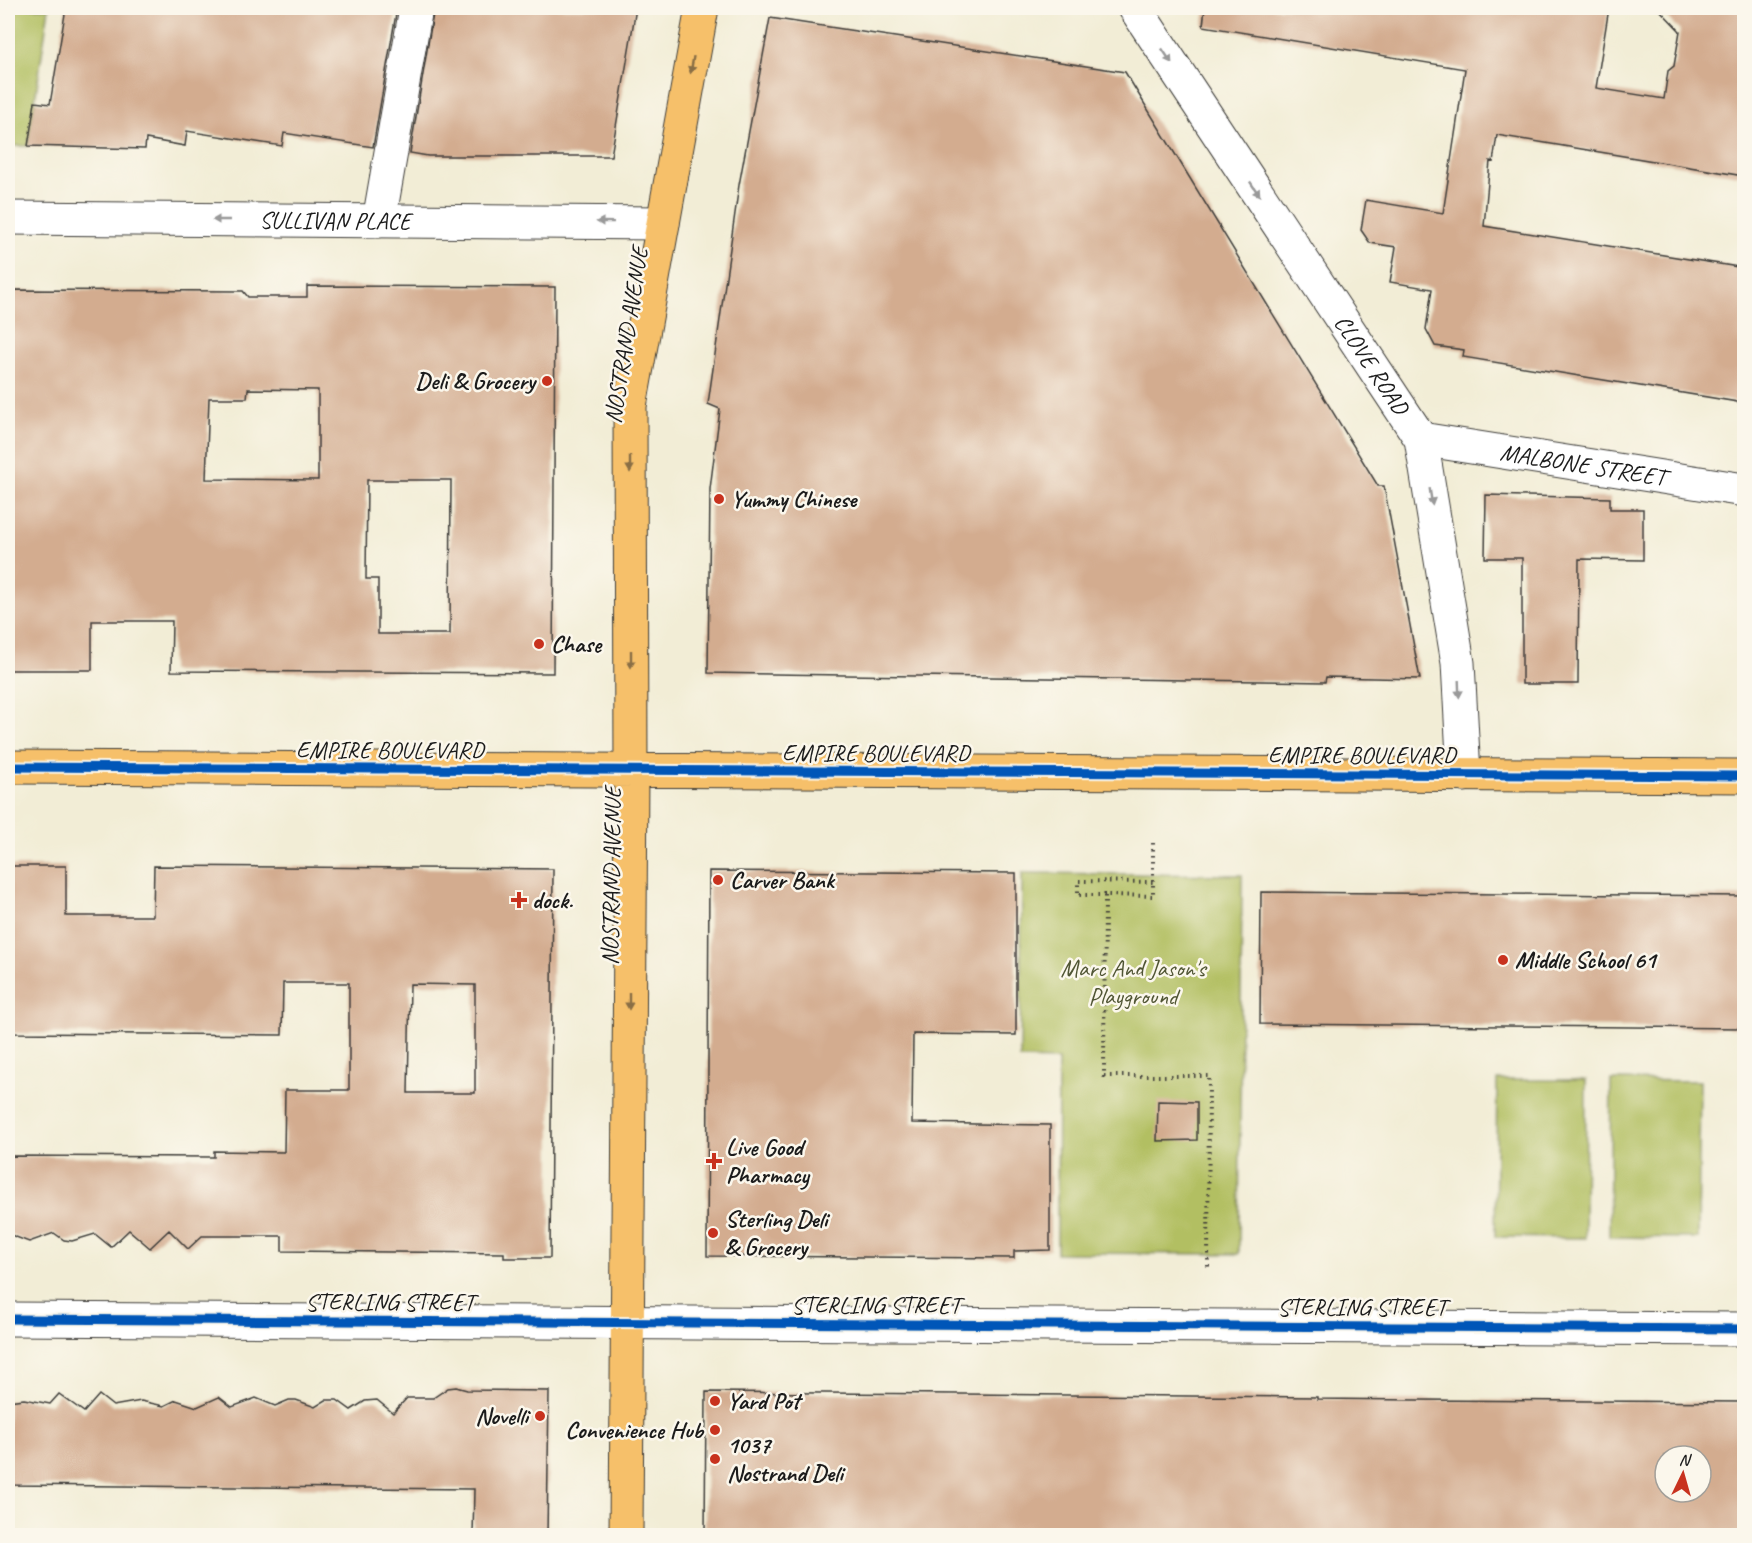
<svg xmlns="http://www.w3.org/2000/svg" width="1752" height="1543" font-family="Caveat,sans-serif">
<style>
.green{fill:#b2bf62;stroke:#676e3f;stroke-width:1.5}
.building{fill:#d3ac8f;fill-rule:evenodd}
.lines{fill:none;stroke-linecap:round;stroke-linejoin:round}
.minor-casing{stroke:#3c3b38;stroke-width:35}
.major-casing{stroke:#3c3b38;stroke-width:35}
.path{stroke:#3c3b38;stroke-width:4;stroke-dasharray:1.5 4.5;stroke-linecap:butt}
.minor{stroke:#fff;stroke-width:33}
.major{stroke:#f6c06b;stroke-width:33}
.cycleway-casing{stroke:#fbf7ec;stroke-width:13}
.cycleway{stroke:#0057b8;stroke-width:9}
.oneway{fill:#999}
.oneway2{fill:#896e44}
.poi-dot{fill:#c8321e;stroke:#fbf7ec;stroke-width:2}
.labels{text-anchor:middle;stroke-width:5;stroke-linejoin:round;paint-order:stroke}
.street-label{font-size:24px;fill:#1c1c1c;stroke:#fbf7ec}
.poi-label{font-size:24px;font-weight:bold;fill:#1c1c1c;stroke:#fbf7ec;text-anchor:start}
.park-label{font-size:24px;fill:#505534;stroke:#fbf7ec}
</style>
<rect width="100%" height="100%" fill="#fbf7ec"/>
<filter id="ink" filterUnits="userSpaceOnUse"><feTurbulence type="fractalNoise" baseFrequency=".0167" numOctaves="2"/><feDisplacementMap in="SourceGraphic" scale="12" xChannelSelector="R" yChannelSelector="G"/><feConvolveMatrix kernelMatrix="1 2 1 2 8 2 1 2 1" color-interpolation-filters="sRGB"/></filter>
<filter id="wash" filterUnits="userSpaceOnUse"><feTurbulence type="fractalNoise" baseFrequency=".008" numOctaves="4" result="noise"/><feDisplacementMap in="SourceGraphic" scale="24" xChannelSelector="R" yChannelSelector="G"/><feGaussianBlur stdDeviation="1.35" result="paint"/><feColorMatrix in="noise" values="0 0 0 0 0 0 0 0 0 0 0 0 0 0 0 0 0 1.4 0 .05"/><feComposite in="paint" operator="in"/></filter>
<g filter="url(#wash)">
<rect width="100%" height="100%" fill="#f2edd6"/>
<path class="green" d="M 8,8 L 49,8 L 28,146 L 8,146 Z
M 1022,873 L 1242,875 L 1239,1254 L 1057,1253 L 1058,1060 L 1020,1059 Z
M 1497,1080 L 1586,1080 L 1585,1238 L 1495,1237 Z
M 1611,1080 L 1700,1081 L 1698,1238 L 1609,1237 Z"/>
<g id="blocks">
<path class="building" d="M 66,8 L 397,8 L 373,147 L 284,133 L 282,146 L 187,131 L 185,146 L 146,139 L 145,149 L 28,146 L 35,102 L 50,104 Z
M 434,8 L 636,8 L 611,156 L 428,156 L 410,153 Z
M 1205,8 L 1609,8 L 1596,88 L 1664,99 L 1668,71 L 1674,66 L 1680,31 L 1658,8 L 1744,8 L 1744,176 L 1497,135 L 1493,162 L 1490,161 L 1484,226 L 1744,268 L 1744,403 L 1463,357 L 1464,350 L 1435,346 L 1426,329 L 1432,289 L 1390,282 L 1396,247 L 1370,243 L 1361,230 L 1366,200 L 1443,213 L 1465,69 L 1203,26 Z
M 770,18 L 1125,72 L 1378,486 L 1384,486 L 1420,679 L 1326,677 L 1325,682 L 708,673 L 710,489 L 720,409 L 708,404 L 739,185 Z
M 307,286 L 555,287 L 553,673 L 171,671 L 172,621 L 92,621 L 92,670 L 8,670 L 8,290 L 243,291 L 248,297 L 307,297 ZM 248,389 L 318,390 L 318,480 L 206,479 L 209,398 L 247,398 ZM 367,480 L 451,480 L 450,634 L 378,634 L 378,579 L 366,579 Z
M 1486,495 L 1610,498 L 1610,509 L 1643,509 L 1643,560 L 1579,559 L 1578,684 L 1522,684 L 1522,558 L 1485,558 Z
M 8,866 L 66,866 L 66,916 L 153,916 L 154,866 L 553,869 L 550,1258 L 504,1258 L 504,1253 L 282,1251 L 282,1236 L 202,1236 L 188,1249 L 169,1230 L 150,1248 L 129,1230 L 111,1247 L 95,1234 L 72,1241 L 64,1240 L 54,1233 L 29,1242 L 8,1234 L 8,1156 L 214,1157 L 214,1151 L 284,1152 L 285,1090 L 349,1090 L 349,983 L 283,983 L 282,1035 L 8,1033 ZM 410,984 L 475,985 L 475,1093 L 408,1093 Z
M 709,871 L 1016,873 L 1016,1035 L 913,1034 L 912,1123 L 1050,1125 L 1050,1250 L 1014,1251 L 1014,1258 L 707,1256 Z
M 1261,892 L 1744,896 L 1744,1028 L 1260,1024 Z
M 1158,1101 L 1197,1102 L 1197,1140 L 1157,1141 Z
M 456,1387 L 467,1390 L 549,1391 L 547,1536 L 473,1536 L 474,1489 L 8,1485 L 8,1401 L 24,1399 L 50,1404 L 59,1394 L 84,1412 L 99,1395 L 113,1406 L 141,1401 L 164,1406 L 176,1400 L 197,1407 L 219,1397 L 232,1407 L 256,1398 L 275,1406 L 289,1400 L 296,1400 L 315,1407 L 326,1400 L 337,1400 L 351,1410 L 365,1401 L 377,1400 L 393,1413 L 407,1398 L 433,1398 L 448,1388 Z
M 706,1392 L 1317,1397 L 1317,1399 L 1415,1400 L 1744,1402 L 1744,1536 L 705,1536 ZM 1665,1456 L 1701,1456 L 1701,1492 L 1665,1492 Z"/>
</g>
</g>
<g filter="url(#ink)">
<use href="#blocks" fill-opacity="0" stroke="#3c3b38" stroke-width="1.5"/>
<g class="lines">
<defs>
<g id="minor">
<path id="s1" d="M 1135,8 L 1421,439 L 1458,663 L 1464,775"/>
<path id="s2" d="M 8,218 L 663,223"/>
<path d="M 379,221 L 416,8"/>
<path id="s3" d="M 1421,439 L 1744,490"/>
<path d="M 8,1319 L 1744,1329"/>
</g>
<path id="major" d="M 8,767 L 1744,776
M 626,1536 L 631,771 L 630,406 L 702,8"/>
</defs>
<use href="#minor" class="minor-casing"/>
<use href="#major" class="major-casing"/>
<path class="path" d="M 1153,843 L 1153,896 L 1105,895 L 1104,1076 L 1209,1076 L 1208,1270
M 1105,895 L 1078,895 L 1078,881 L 1153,882"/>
<use href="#minor" class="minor"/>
<use href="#major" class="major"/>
<defs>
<path id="cycleway" d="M 8,767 L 1744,776
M 8,1319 L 1744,1329"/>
</defs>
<use href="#cycleway" class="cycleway-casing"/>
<use href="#cycleway" class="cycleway"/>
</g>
<defs><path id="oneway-solid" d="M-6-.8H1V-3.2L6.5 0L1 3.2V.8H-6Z" transform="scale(1.5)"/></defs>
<g class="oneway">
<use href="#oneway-solid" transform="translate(1167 56) rotate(56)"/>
<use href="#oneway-solid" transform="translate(1255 189) rotate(56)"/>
<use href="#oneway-solid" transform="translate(221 220) rotate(-180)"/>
<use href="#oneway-solid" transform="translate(605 222) rotate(-179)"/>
<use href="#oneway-solid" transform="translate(1431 497) rotate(81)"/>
<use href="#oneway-solid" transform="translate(1459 689) rotate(88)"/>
</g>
<g class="oneway2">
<use href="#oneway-solid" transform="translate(692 65) rotate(100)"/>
<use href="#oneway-solid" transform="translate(630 464) rotate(90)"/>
<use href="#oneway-solid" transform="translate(631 659) rotate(90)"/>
<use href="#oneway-solid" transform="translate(629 1001) rotate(90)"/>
</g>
</g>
<g class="poi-dot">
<circle cx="547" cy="381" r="6"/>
<circle cx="719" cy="499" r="6"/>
<circle cx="539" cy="644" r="6"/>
<circle cx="718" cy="880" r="6"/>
<path d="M516 891h6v6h6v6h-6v6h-6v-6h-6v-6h6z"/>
<circle cx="1503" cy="960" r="6"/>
<path d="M711 1152h6v6h6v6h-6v6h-6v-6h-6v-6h6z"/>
<circle cx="713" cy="1233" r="6"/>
<circle cx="715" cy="1401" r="6"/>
<circle cx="540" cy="1416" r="6"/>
<circle cx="715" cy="1430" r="6"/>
<circle cx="715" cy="1459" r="6"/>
</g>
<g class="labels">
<g class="street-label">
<text dy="8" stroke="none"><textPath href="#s2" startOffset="327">SULLIVAN PLACE</textPath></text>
<text transform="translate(626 335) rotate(-81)" y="8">NOSTRAND AVENUE</text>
<text dy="8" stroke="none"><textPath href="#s1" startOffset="428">CLOVE ROAD</textPath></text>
<text dy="8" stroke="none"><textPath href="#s3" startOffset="164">MALBONE STREET</textPath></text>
<text x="390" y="758">EMPIRE BOULEVARD</text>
<text x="876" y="761">EMPIRE BOULEVARD</text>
<text x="1362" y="763">EMPIRE BOULEVARD</text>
<text transform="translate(611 876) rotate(-89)" y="8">NOSTRAND AVENUE</text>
<text x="390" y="1310">STERLING STREET</text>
<text x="876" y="1313">STERLING STREET</text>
<text x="1362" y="1315">STERLING STREET</text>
</g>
<g class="poi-label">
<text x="535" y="389" text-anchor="end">Deli &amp; Grocery</text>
<text x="731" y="507">Yummy Chinese</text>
<text x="551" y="652">Chase</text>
<text x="730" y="888">Carver Bank</text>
<text x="532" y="908">dock.</text>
<text x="1515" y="968">Middle School 61</text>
<text x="726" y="1155">Live Good<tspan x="726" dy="28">Pharmacy</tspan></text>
<text x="725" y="1227">Sterling Deli<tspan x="725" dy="28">&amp; Grocery</tspan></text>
<text x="727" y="1409">Yard Pot</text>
<text x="528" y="1424" text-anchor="end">Novelli</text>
<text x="703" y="1438" text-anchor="end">Convenience Hub</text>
<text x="727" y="1453">1037<tspan x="727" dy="28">Nostrand Deli</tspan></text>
</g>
<g class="park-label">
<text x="1133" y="976">Marc And Jason's<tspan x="1133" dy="28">Playground</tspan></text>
</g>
</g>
<rect width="1752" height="1543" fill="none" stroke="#fbf7ec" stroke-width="30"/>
<g transform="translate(1683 1474) rotate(5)"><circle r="28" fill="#fbf7ec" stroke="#a29f99" stroke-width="1.5"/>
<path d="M0-4.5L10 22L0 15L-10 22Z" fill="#c8321e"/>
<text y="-9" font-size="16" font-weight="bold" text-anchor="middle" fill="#1c1c1c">N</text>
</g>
</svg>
